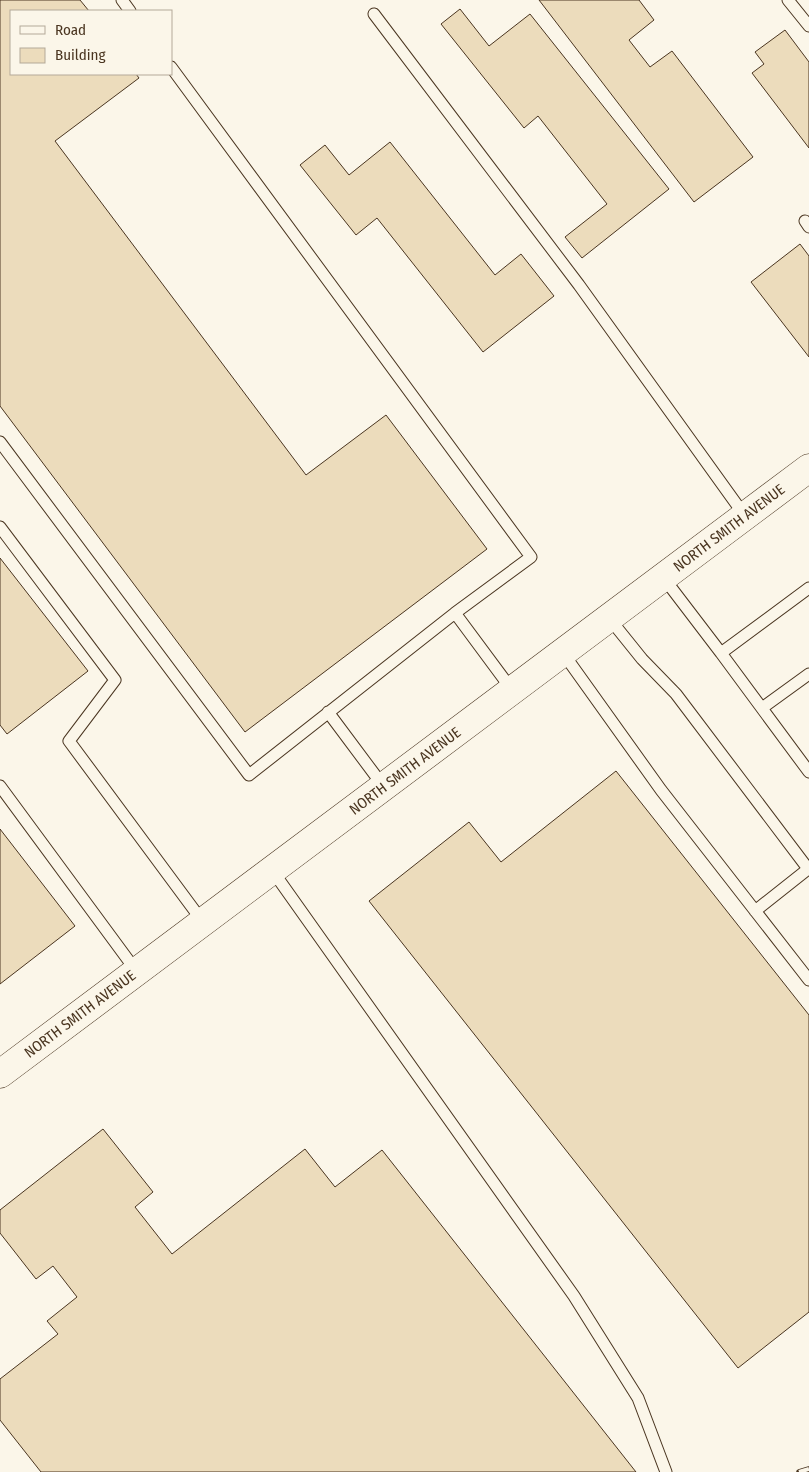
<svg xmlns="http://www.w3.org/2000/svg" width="809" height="1472" font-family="'Fira Sans Condensed',sans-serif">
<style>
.building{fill:#ecdcbc;stroke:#4a3520}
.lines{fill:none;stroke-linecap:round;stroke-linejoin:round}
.lane-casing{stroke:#4a3520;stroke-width:13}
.secondary-casing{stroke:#4a3520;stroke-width:29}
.lane{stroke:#fbf6e9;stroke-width:11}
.secondary{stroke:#fbf6e9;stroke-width:28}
.rail-casing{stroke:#4a3520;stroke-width:5.5}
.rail{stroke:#fbf6e9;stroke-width:4;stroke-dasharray:11;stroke-linecap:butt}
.labels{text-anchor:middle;stroke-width:4;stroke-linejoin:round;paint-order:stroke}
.street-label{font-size:15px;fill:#4a3520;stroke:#fbf6e9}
</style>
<rect width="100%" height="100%" fill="#fbf6e9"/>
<path class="building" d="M 0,0 L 80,0 L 89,11 L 11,11 L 11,74 L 136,74 L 139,78 L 55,141 L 306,475 L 386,415 L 487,549 L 245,732 L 0,406 Z
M 539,0 L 639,0 L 654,20 L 629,40 L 650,67 L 672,51 L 753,157 L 694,202 Z
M 460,9 L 489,46 L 530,14 L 669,189 L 582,258 L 565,237 L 607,204 L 538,116 L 524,128 L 441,24 Z
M 785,30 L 809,62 L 809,148 L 752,73 L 764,64 L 755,52 Z
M 390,142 L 495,275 L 521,254 L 554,296 L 483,352 L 377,218 L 356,235 L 300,165 L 325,145 L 349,175 Z
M 800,244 L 809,256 L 809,357 L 751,282 Z
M 0,558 L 88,671 L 7,734 L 0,725 Z
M 616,771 L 809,1015 L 809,1312 L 738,1368 L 369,901 L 469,822 L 501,862 Z
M 0,829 L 75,926 L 0,984 Z
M 103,1129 L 153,1192 L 135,1207 L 172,1254 L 305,1149 L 335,1187 L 382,1150 L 636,1472 L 41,1472 L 0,1420 L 0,1379 L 58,1334 L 47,1321 L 77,1297 L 53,1266 L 36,1279 L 0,1233 L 0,1210 Z"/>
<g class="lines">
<defs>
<path id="lane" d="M 122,0 L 130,11
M 788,0 L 809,26
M 374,14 L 579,285 L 745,516
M 805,221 L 809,227
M 0,442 L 249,775 L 455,613 L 531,557 L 171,67
M 0,527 L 115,680 L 69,741 L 203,922
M 663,577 L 721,653
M 809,588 L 721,653 L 809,772
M 455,613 L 512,690
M 609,618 L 642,659 L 676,694 L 809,870
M 563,653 L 661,790 L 809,980
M 762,708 L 809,674
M 328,712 L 384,787
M 0,786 L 137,972
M 272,870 L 574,1296 L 638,1398 L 666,1472
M 755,911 L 808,869"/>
<path id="secondary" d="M 0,1074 L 809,468"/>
</defs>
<use href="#lane" class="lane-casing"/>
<use href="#secondary" class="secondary-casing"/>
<use href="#lane" class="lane"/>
<use href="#secondary" class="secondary"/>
<defs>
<path id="rail" d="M 799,1472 L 809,1469"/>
</defs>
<use href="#rail" class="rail-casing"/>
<use href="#rail" class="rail"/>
</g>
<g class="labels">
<g class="street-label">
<text transform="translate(729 528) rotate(-37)" y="5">NORTH SMITH AVENUE</text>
<text transform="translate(405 771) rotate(-37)" y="5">NORTH SMITH AVENUE</text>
<text transform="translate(80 1014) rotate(-37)" y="5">NORTH SMITH AVENUE</text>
</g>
</g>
<rect x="10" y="10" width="162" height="65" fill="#fbf6e9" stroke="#b4a999"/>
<rect x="20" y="26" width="25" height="8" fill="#fbf6e9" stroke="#b4a999"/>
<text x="55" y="35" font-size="15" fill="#4a3520">Road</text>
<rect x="20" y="48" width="25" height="15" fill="#ecdcbc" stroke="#b4a999"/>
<text x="55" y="60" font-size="15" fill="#4a3520">Building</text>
</svg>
